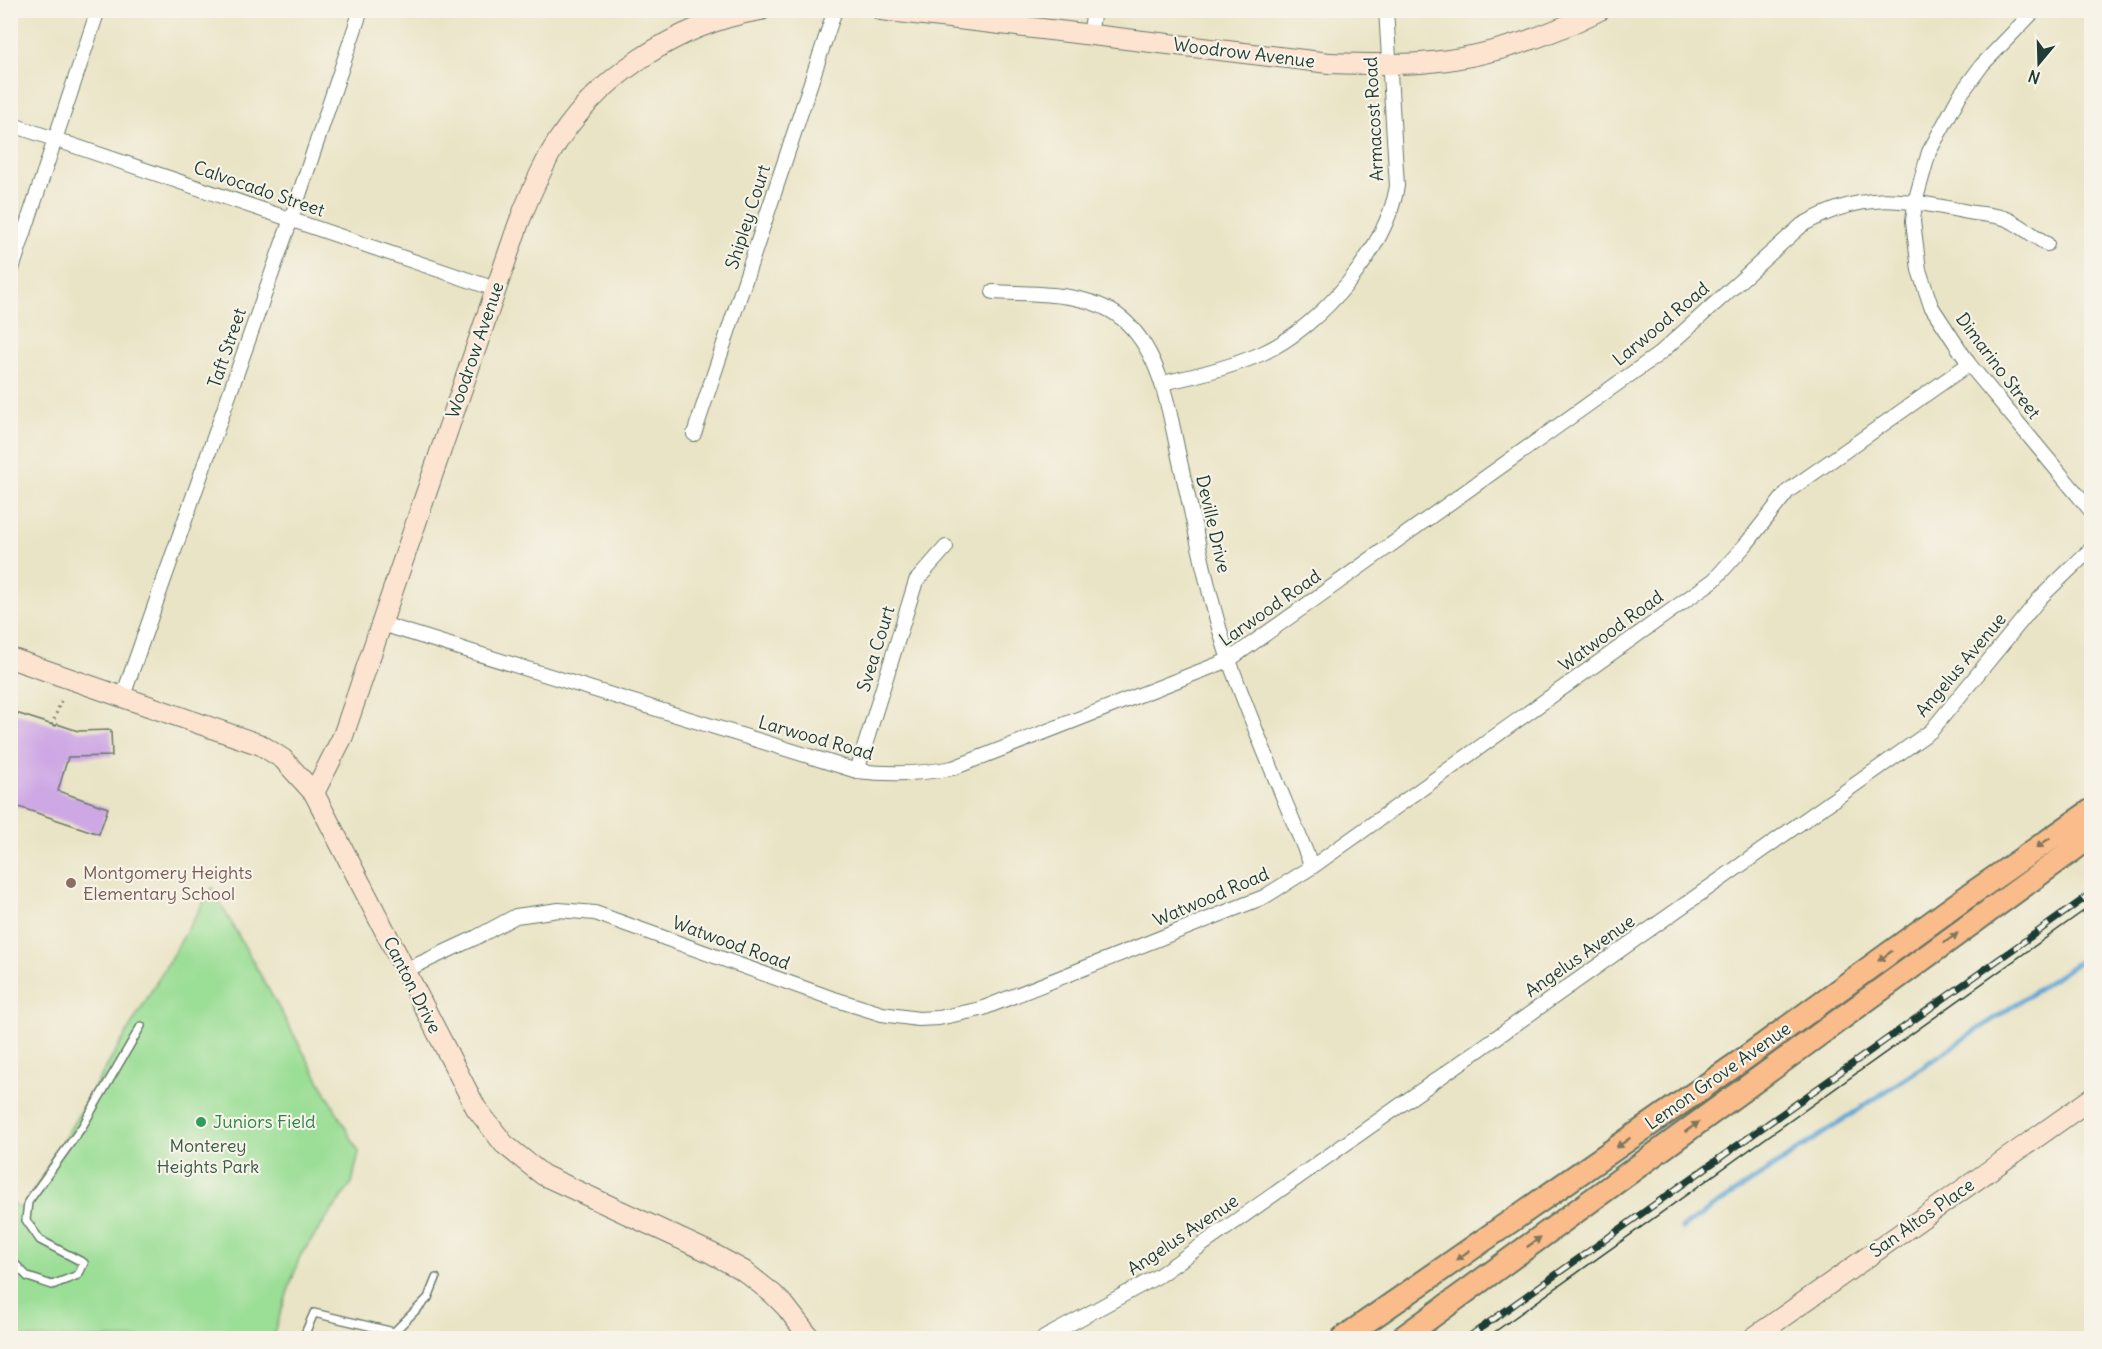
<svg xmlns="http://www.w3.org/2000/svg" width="2102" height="1349" font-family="Delius,sans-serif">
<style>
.green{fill:#9bde96;stroke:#5d8e65;stroke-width:1.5}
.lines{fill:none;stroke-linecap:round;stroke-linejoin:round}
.stream{stroke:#5ea5d4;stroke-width:5}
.building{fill:#cea8e4}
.lane-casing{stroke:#667767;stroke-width:10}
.street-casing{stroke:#667767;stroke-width:16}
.secondary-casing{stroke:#667767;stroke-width:22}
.primary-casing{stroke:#667767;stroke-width:26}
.path{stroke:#667767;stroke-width:3;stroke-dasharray:1.5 4.5;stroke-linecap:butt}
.lane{stroke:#fff;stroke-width:7}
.street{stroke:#fff;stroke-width:14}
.secondary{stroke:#fde4d0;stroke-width:20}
.primary{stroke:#f9bc8a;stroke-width:22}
.tram{stroke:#1f3d34;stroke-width:1.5}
.rail-casing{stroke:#1f3d34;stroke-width:7}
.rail{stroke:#f7f3e8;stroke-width:4.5;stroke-dasharray:14;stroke-linecap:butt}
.oneway{fill:#81765b}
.education-dot{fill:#8d6e63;stroke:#f7f3e8;stroke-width:2}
.leisure-dot{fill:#2e9e5b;stroke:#f7f3e8;stroke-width:2}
.labels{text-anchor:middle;stroke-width:4.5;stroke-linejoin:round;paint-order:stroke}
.street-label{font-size:18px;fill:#1f3d34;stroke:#f7f3e8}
.education-label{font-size:18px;fill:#785e54;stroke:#f7f3e8;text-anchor:start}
.leisure-label{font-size:18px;fill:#27864d;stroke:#f7f3e8;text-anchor:start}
.park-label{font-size:18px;fill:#385d48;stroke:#f7f3e8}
</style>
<rect width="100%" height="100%" fill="#f7f3e8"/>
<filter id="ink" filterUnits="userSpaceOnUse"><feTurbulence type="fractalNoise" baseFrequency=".0167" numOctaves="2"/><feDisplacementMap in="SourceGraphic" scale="12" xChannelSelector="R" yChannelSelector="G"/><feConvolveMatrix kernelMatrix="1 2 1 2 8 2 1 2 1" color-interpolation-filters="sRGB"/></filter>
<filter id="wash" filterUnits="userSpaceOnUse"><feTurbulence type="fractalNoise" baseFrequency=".008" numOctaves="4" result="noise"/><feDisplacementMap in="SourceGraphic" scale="24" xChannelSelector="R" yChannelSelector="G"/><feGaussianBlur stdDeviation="1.35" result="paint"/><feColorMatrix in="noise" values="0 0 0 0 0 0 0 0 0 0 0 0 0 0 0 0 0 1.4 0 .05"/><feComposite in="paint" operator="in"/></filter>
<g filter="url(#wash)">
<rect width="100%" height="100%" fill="#eae4c6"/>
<path class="green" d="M 212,888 L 359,1152 L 352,1183 L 300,1256 L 272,1338 L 11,1338 L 10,1203 L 23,1209 Z"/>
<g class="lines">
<path class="stream" d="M 1682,1228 L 2092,953"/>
</g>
<g id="blocks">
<path class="building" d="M 10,711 L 56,726 L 57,724 L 78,731 L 111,730 L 112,756 L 68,757 L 58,791 L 108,808 L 99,834 L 10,804 Z"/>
</g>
</g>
<g filter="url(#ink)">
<use href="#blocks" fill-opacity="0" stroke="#667767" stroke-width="1.5"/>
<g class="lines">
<defs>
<path id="lane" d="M 10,1259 L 28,1277 L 52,1285 L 78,1275 L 84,1263 L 40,1240 L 26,1220 L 28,1202 L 82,1127 L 141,1026
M 303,1338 L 314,1313 L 394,1332 L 428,1298 L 436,1278"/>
<path id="street" d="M 2035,10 L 1982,65 L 1960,95 L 1929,152 L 1915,202 L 1913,221 L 1919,270 L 1931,306 L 1969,364 L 2092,512
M 1090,35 L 1094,10
M 10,124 L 495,289
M 10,275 L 98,10
M 993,292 C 1037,295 1093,290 1127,323 C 1164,359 1170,418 1181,466 C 1196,530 1208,597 1229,660 C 1254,730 1284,798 1312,867
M 1162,383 C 1196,376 1232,367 1263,353 C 1321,326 1387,249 1397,186 L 1386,10
M 694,434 L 835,10
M 382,624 L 857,771 C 890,775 921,774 953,768 L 1229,660 L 1659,354 L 1802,225 C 1862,191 1897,198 1963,211 C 1976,214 1991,214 2004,218 C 2017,222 2035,237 2047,244
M 123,696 L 291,219 L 361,10
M 857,771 L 916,581 L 946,547
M 404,971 L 475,938 L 516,916 L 559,910 L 595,913 L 834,999 L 882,1014 L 918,1019 L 939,1018 L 981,1009 L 1264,897 L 1312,867 L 1714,580 L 1747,543 L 1788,491 L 1969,364
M 1044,1338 L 1158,1276 L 1931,731 L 2041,597 L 2092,548"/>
<path id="secondary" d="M 881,10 L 1329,63 C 1360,64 1390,65 1421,63 C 1485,58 1543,39 1600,10
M 10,658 L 261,745 L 283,759 L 314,793 L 476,1108 L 504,1144 L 543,1175 L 711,1253 L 744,1271 L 773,1294 L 786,1307 L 810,1338
M 314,793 L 343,736 L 518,225 C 527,201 538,177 550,154 C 593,79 676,24 761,10
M 1753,1338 L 2092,1098"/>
<path id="primary" d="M 1343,1338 L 1741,1061 L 1964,899 L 2092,810
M 1402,1338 L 2092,836"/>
</defs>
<use href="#lane" class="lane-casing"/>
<use href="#street" class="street-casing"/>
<use href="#secondary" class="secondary-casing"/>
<use href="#primary" class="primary-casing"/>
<path class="path" d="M 52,725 L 62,698"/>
<use href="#lane" class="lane"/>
<use href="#street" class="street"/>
<use href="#secondary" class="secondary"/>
<use href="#primary" class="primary"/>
<path class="tram" d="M 1486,1338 L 2092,905"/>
<defs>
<path id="rail" d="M 1467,1338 L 2092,893"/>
</defs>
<use href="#rail" class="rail-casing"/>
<use href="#rail" class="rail"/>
</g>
<defs><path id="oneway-solid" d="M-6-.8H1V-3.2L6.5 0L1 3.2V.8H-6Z" transform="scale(1.5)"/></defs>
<g class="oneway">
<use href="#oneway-solid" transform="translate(2043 843) rotate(145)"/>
<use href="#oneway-solid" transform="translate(1951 938) rotate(-36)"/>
<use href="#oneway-solid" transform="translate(1885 956) rotate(144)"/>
<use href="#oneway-solid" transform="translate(1692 1127) rotate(-36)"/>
<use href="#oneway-solid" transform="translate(1623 1143) rotate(145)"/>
<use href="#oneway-solid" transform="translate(1534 1242) rotate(-36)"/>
<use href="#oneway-solid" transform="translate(1463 1255) rotate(145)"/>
</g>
</g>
<circle class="education-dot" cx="71" cy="883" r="6"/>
<circle class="leisure-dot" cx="201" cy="1122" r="6"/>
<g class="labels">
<g class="street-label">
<text transform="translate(1244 53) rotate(7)" y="6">Woodrow Avenue</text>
<text transform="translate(1374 119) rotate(-93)" y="6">Armacost Road</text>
<text transform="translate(259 189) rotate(19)" y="6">Calvocado Street</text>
<text transform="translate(748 217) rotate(-72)" y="6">Shipley Court</text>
<text transform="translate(1661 324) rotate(-40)" y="6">Larwood Road</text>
<text transform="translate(227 348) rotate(-71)" y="6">Taft Street</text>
<text transform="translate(475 350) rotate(-71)" y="6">Woodrow Avenue</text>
<text transform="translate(1998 366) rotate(53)" y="6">Dimarino Street</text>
<text transform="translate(1213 524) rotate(77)" y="6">Deville Drive</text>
<text transform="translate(1270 608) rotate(-35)" y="6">Larwood Road</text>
<text transform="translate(1611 631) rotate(-36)" y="6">Watwood Road</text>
<text transform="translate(876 649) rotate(-73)" y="6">Svea Court</text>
<text transform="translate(1961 665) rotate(-50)" y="6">Angelus Avenue</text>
<text transform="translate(816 738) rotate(16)" y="6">Larwood Road</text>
<text transform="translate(1211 897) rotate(-23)" y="6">Watwood Road</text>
<text transform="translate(731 943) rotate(20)" y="6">Watwood Road</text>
<text transform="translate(1580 956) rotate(-35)" y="6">Angelus Avenue</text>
<text transform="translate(412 985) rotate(63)" y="6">Canton Drive</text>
<text transform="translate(1718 1076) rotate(-35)" y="6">Lemon Grove Avenue</text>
<text transform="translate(1922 1218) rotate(-35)" y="6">San Altos Place</text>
<text transform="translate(1183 1235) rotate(-34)" y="6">Angelus Avenue</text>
</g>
<g class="education-label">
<text x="83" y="879">Montgomery Heights<tspan x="83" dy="21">Elementary School</tspan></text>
</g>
<g class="leisure-label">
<text x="213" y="1128">Juniors Field</text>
</g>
<g class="park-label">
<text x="208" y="1152">Monterey<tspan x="208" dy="21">Heights Park</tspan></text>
</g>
</g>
<rect width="2102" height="1349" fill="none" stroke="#f7f3e8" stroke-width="36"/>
<g transform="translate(2039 63) rotate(199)" stroke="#f7f3e8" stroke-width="4.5" paint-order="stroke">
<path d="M0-4.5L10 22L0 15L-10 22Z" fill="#1f3d34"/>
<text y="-9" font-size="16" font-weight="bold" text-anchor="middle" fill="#1f3d34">N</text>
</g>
</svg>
